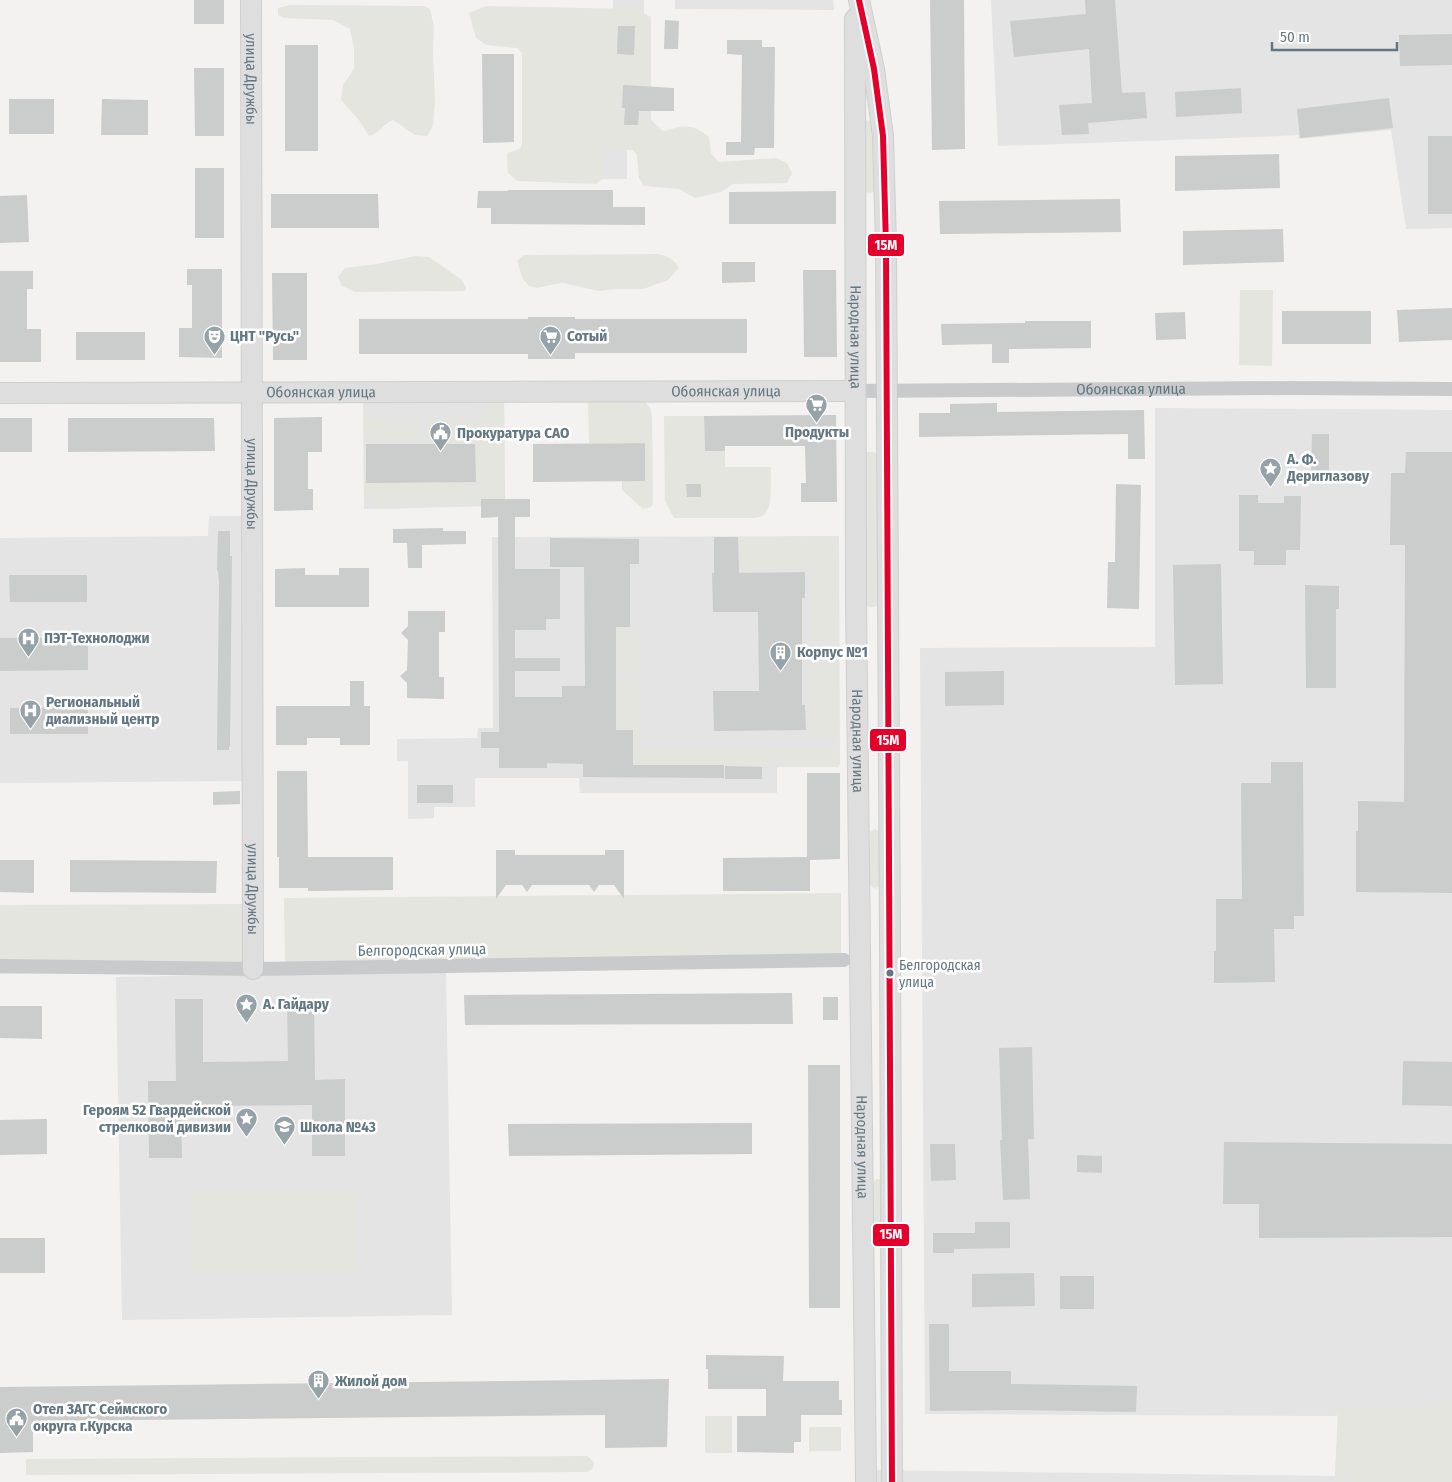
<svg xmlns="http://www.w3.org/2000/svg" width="1452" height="1482" font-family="'Fira Sans Condensed',sans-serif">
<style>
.built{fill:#e3e4e3}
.green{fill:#e3e5de}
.building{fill:#cbcccc}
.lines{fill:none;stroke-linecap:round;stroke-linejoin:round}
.secondary-casing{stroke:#ced0cf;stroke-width:22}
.street{stroke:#c8cacb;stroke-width:14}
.secondary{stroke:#dededf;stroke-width:20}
.bus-1-casing{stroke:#fff;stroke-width:10}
.bus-1{stroke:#e4002b;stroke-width:6}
.bus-dot{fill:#627781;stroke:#fff;stroke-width:2}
.labels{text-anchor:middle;stroke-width:5;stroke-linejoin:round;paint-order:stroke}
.bus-label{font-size:14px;fill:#627781;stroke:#fff;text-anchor:start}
.street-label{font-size:15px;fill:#627781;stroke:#fff}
.poi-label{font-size:15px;font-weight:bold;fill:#627781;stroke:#fff;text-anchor:start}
.line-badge{stroke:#fff;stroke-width:2}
.badge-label{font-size:14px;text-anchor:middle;font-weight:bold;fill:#fff}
</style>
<rect width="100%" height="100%" fill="#f3f2f0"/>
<path class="built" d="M 613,0 L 644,0 L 644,131 L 627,131 L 627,179 L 601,179 L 613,51 Z
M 675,0 L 833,0 L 834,10 L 675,9 Z
M 991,0 L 1452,0 L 1452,228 L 1406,229 L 1391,130 L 1299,139 L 1298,135 L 1259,137 L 998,146 Z
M 504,399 L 505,499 L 481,499 L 481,506 L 364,509 L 363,400 Z
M 1155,408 L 1452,410 L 1452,1482 L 868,1482 L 868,1470 L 1335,1476 L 1338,1412 L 1337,1416 L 925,1414 L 920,648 L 1155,647 Z
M 209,516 L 241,516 L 243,781 L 0,783 L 0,538 L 208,536 Z
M 839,536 L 840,765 L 777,765 L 777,793 L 580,793 L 579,778 L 475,778 L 475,807 L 434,807 L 434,818 L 408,819 L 408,761 L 397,761 L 397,739 L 477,738 L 478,728 L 493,728 L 492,537 Z
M 446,971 L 452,1315 L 122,1320 L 116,977 Z"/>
<path class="green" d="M 290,5 L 424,6 L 430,9 L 434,27 L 433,51 L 435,101 L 433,126 L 427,136 L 415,135 L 393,120 C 383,123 380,134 369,136 L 359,120 L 341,100 L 343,85 L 354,69 L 354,49 L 350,29 L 333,20 L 284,18 L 278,15 L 278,8 Z
M 486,6 L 635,9 L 651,17 L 651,120 L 663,131 C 685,126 690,122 709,137 L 711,153 L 719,162 L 776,158 L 787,163 L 792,173 L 787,183 L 733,184 L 721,192 L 695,198 L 679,189 L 644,186 L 639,178 L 637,155 L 633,150 L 609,149 L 605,153 L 604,177 L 596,184 L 517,181 L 508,173 L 507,153 L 520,149 L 522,143 L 522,53 L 517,48 L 486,45 L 476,38 L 469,13 Z
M 866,120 L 873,122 L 876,189 C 873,193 869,194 864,191 L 864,122 Z
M 658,254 C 668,256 674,259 679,268 L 668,280 L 643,289 L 616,289 L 599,291 L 563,283 L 555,284 L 538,288 L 529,286 L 523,279 L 517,261 L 524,255 Z
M 415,256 L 429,257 L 462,280 L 466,288 L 464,291 L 355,292 L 342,286 L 338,277 L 345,268 L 377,264 Z
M 1240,290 L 1273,290 L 1272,366 L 1239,365 Z
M 588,398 L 643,399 L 650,408 L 652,415 L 653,503 L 651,507 L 643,509 L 622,490 L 622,481 L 645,481 L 645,443 L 589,443 Z
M 485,399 L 504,399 L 505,499 L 481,499 L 481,506 L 378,509 L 378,500 L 364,500 L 364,484 L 477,484 L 477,442 L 426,442 L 426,418 L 484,418 Z
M 664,416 L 704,416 L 705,451 L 725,451 L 725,467 L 771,467 C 770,478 773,504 766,512 C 764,516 760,517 755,518 L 674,518 L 665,501 Z
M 418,418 L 418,442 L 364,442 L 364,419 Z
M 867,452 L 874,452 L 877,454 L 880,602 C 876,608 871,609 865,605 L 863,455 Z
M 835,537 L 835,640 L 813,640 L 813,569 L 741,570 L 740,538 Z
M 616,627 L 639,627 L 640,747 L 839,747 L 839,767 L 776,767 L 775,764 L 633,764 L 633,730 L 616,730 L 616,682 L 637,682 L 637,673 L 616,672 Z
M 814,660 L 836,660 L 836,739 L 814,739 Z
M 875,829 L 880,832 L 881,885 L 875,889 L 872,887 L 870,884 L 870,832 Z
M 841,893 L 841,957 L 285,962 L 284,898 Z
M 248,904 L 248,973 L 0,974 L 0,905 Z
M 876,1179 L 882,1180 L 882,1241 L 878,1243 L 875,1241 L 873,1238 L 872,1184 Z
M 191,1192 L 357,1192 L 357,1272 L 191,1273 Z
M 1452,1406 L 1452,1482 L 1350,1482 L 1335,1476 L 1339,1408 Z
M 705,1416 L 732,1416 L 732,1453 L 705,1453 Z
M 809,1427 L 841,1427 L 841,1451 L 809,1451 Z
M 587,1456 L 593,1461 C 595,1467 592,1471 586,1472 L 26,1475 L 26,1459 Z"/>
<path class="building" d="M 194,0 L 224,0 L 224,24 L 194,24 Z
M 930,0 L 964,0 L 965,149 L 932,150 Z
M 1085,0 L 1115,0 L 1122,93 L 1145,92 L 1147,118 L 1088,123 L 1089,134 L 1062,135 L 1059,105 L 1092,103 L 1089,49 L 1014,57 L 1010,21 L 1086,14 Z
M 665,20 L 679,21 L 678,49 L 664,49 Z
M 618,26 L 635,26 L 634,55 L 617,54 Z
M 1452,34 L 1452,65 L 1400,66 L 1399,35 Z
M 727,40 L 762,40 L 762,47 L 775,47 L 774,148 L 755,148 L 754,155 L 726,155 L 726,142 L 741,142 L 742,55 L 727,54 Z
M 285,45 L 318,45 L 318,151 L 285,151 Z
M 482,54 L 514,54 L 514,142 L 483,143 Z
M 194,68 L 224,68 L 224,136 L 195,136 Z
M 623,85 L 674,88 L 674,111 L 639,111 L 638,125 L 624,125 L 625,108 L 622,108 Z
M 1241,88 L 1242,113 L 1176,117 L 1175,92 Z
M 1389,98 L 1393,128 L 1300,138 L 1297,109 Z
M 9,99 L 54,99 L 54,134 L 9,134 Z
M 102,99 L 148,100 L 148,135 L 101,135 Z
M 1428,136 L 1452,136 L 1452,214 L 1428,214 Z
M 1279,154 L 1280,188 L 1175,191 L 1175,156 Z
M 195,168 L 224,168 L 224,238 L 195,238 Z
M 508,190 L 613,190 L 613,207 L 645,207 L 645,225 L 491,224 L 491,208 L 477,208 L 478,191 L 508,191 Z
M 836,191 L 836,224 L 729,224 L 729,192 Z
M 271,194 L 378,194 L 379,228 L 271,228 Z
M 27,195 L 29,242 L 0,243 L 0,196 Z
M 1120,199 L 1121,232 L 940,234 L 939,201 Z
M 1283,229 L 1284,262 L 1183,265 L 1183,231 Z
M 722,262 L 755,262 L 755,282 L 722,283 Z
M 187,269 L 222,269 L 222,358 L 179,357 L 179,328 L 192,328 L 192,285 L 187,285 Z
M 803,270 L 836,270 L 837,357 L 804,357 Z
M 0,271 L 33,271 L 33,289 L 27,289 L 27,329 L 41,329 L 41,362 L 0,362 Z
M 272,273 L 307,273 L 307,360 L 273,360 Z
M 1452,308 L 1452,340 L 1399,342 L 1397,310 Z
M 1282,311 L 1371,311 L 1371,344 L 1282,344 Z
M 1185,312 L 1186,339 L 1156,340 L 1155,313 Z
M 528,317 L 575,317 L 575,319 L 747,319 L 747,353 L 575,353 L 575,359 L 528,359 L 528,354 L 359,354 L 359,319 L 528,319 Z
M 1025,321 L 1091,321 L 1091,348 L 1009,349 L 1009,363 L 992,363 L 992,344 L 942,345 L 941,324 L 1025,323 Z
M 76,332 L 145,332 L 145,360 L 76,360 Z
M 997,403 L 997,412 L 1144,410 L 1145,459 L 1128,459 L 1128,434 L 919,437 L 919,413 L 950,413 L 950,404 Z
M 836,415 L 837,502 L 801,502 L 801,483 L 806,483 L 805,446 L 725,446 L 725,451 L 705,451 L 704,416 Z
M 322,417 L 322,452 L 308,452 L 308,489 L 313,489 L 313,510 L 274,511 L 274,418 Z
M 0,418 L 32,418 L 32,452 L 0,452 Z
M 68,418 L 214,418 L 215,451 L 68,452 Z
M 1312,434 L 1329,434 L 1329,475 L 1311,475 Z
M 645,443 L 645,481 L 533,482 L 533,444 Z
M 366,444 L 475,444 L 476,482 L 366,483 Z
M 1406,452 L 1452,452 L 1452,893 L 1356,892 L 1356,831 L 1358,831 L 1358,801 L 1404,802 L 1405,545 L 1390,545 L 1391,473 L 1405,473 Z
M 686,484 L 701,484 L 701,497 L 687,497 Z
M 1116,484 L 1141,485 L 1139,609 L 1107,608 L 1108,562 L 1115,562 Z
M 1239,495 L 1258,495 L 1258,503 L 1284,503 L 1284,496 L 1301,496 L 1300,550 L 1286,550 L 1286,565 L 1254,565 L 1254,551 L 1239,551 Z
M 481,499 L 530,499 L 530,517 L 515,517 L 515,569 L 560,569 L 560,619 L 546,619 L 546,630 L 515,630 L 515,658 L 560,658 L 560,671 L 515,671 L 515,697 L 562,697 L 562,686 L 585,686 L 584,567 L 550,567 L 550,538 L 639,539 L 639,564 L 630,564 L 630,627 L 616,627 L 616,730 L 633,730 L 633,765 L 724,765 L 724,778 L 583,777 L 583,764 L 547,763 L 547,768 L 499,768 L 499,748 L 481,748 L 481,732 L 499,732 L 498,517 L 481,518 Z
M 443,528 L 443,531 L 466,531 L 466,544 L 422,545 L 422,568 L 408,568 L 407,543 L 393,543 L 393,529 Z
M 218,531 L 230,531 L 230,556 L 232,556 L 230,746 L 229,746 L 229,750 L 217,750 L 219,583 L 218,571 L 217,570 Z
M 714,537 L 738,537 L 739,573 L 805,572 L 805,598 L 802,598 L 802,705 L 805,705 L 806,730 L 714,731 L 713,691 L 759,691 L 758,612 L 713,612 L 712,573 L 714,573 Z
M 1221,564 L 1223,684 L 1175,685 L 1173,565 Z
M 305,568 L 305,575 L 339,575 L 339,568 L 369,568 L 369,607 L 275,607 L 275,569 Z
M 9,575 L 87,575 L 87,602 L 10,602 Z
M 1305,585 L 1339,586 L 1339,609 L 1336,609 L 1336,688 L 1306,688 Z
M 408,611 L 445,611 L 445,632 L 439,632 L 439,677 L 444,677 L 444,699 L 407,698 L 407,683 L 400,676 L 407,670 L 408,640 L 401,633 L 408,626 Z
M 0,638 L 88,638 L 88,670 L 0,671 Z
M 1004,671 L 1004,705 L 945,706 L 945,672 Z
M 350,681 L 364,681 L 364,706 L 370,706 L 370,745 L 340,745 L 340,738 L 307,738 L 307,745 L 276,745 L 276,706 L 350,706 Z
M 88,707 L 88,734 L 10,734 L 10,708 Z
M 1271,762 L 1303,762 L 1304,916 L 1294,916 L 1294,929 L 1274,929 L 1275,982 L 1214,983 L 1214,951 L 1216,951 L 1216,899 L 1242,899 L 1241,783 L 1271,783 Z
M 725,766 L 762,767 L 762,779 L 725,779 Z
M 277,771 L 307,771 L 308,857 L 393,857 L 393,890 L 308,891 L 308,888 L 279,888 L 279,857 L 277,857 Z
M 807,773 L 840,773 L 840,859 L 810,860 L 810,891 L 723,891 L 723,858 L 807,857 Z
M 417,785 L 453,785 L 453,803 L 417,803 Z
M 240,791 L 240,804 L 213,805 L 213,792 Z
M 496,850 L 515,850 L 515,855 L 605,855 L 605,850 L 624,850 L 624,899 L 614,885 L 599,885 L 594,892 L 589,885 L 532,885 L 527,892 L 522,885 L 506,885 L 496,899 Z
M 0,860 L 34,860 L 34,893 L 0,892 Z
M 70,860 L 217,861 L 216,893 L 70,892 Z
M 792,993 L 793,1024 L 465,1025 L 464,995 Z
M 823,997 L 838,997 L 838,1020 L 823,1020 Z
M 175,999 L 203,999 L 203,1062 L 288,1061 L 287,999 L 314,999 L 315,1080 L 345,1079 L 345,1156 L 312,1156 L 312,1105 L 181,1106 L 182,1158 L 149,1158 L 148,1081 L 176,1081 Z
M 0,1006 L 42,1006 L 42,1039 L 0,1038 Z
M 1032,1047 L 1034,1139 L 1028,1139 L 1030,1199 L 1003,1200 L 1000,1140 L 1002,1140 L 999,1048 Z
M 1403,1061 L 1452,1062 L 1452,1106 L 1402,1105 Z
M 808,1065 L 840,1065 L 840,1308 L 809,1308 Z
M 47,1119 L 47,1154 L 0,1155 L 0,1120 Z
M 752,1123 L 752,1154 L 509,1156 L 508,1124 Z
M 1224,1142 L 1452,1144 L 1452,1237 L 1259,1238 L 1259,1204 L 1223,1204 Z
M 930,1144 L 955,1144 L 956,1180 L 931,1181 Z
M 1077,1155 L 1102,1156 L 1102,1173 L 1077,1172 Z
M 975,1222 L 1010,1222 L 1010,1248 L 954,1249 L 954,1253 L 933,1253 L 933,1233 L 975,1233 Z
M 0,1238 L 45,1238 L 45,1273 L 0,1273 Z
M 1034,1273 L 1035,1306 L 972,1307 L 972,1274 Z
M 1060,1276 L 1094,1276 L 1094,1309 L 1060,1309 Z
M 929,1324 L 949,1324 L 949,1371 L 1011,1371 L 1011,1384 L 1137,1386 L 1136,1412 L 1011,1410 L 930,1411 Z
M 706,1355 L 784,1356 L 783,1381 L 839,1381 L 839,1400 L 842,1400 L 842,1415 L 801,1415 L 801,1442 L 794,1442 L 794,1453 L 737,1452 L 737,1416 L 766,1416 L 766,1389 L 708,1389 L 708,1369 L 706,1369 Z
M 669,1379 L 667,1447 L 605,1448 L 605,1415 L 33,1421 L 33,1452 L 0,1453 L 0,1387 Z"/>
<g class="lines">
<defs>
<g id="secondary">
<path id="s2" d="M 251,0 L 253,969"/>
<path d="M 859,0 L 874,69 L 883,136 L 886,246 L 890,941 L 892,1482"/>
<path id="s3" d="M 855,19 L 856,599 L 866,1482"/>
<path id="s4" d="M 0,393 L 855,391"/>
</g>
</defs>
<use href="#secondary" class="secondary-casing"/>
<g class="street">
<path id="s1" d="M 855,391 L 1289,388 L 1452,389"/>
<path d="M 0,966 L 253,969 L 844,960"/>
</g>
<use href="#secondary" class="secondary"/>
<defs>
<path id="bus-1" d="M 859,0 L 874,69 L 883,136 L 886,246 L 892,1482"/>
</defs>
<use href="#bus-1" class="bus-1-casing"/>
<use href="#bus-1" class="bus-1"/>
</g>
<defs>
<symbol id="theatre-pin" viewBox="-11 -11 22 30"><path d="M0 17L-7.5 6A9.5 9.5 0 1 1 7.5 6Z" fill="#95a2a8" stroke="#fff"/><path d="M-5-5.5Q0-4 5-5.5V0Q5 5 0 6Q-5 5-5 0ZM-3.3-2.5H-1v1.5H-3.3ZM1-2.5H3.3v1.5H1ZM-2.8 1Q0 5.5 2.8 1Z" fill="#fff"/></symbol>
<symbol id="supermarket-pin" viewBox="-11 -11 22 30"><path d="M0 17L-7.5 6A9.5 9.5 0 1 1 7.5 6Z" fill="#95a2a8" stroke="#fff"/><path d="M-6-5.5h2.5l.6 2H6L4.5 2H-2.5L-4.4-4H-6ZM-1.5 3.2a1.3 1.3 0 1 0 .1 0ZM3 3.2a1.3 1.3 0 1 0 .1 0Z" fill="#fff"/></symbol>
<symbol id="civic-pin" viewBox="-11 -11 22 30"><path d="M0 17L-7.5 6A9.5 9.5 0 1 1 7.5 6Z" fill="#95a2a8" stroke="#fff"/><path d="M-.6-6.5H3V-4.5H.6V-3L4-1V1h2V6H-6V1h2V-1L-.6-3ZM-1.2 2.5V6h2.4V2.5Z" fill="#fff"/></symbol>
<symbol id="sight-pin" viewBox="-11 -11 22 30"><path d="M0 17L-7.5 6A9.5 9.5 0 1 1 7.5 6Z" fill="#95a2a8" stroke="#fff"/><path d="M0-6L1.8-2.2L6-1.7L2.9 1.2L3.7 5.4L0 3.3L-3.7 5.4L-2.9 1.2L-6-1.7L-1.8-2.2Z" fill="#fff"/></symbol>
<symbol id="hospital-pin" viewBox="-11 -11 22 30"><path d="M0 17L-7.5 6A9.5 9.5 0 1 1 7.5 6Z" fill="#95a2a8" stroke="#fff"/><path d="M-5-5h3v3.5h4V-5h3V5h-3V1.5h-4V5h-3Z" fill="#fff"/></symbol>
<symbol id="building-pin" viewBox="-11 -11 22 30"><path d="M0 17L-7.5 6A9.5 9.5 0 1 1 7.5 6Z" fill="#95a2a8" stroke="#fff"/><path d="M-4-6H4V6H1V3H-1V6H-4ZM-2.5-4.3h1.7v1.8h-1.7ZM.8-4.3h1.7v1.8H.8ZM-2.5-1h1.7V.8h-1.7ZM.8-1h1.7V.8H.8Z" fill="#fff"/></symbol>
<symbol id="school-pin" viewBox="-11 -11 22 30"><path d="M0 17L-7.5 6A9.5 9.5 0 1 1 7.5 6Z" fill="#95a2a8" stroke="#fff"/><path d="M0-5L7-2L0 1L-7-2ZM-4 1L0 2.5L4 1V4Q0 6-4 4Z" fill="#fff"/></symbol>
</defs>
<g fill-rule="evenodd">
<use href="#theatre-pin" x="202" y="324" width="25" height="34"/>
<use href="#supermarket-pin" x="538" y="324" width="25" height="34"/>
<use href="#supermarket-pin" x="804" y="392" width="25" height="34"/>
<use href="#civic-pin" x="428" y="420" width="25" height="34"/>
<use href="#sight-pin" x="1258" y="456" width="25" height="34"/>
<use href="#hospital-pin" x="16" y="626" width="25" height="34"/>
<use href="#building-pin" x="768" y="640" width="25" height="34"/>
<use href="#hospital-pin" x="18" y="698" width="25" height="34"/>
<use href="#sight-pin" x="234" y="992" width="25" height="34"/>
<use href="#sight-pin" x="234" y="1106" width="25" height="34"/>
<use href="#school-pin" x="272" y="1114" width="25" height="34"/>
<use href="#building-pin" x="306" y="1368" width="25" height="34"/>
<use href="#civic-pin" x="4" y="1406" width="25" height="34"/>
</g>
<circle class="bus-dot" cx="890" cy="973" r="4.5"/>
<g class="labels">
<g class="bus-label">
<text x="899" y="970">Белгородская<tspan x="899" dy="17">улица</tspan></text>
</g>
<g class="street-label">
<text dy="5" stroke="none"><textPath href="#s2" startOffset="79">улица Дружбы</textPath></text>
<text dy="5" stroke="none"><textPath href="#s3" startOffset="318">Народная улица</textPath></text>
<text dy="5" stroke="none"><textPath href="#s1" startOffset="276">Обоянская улица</textPath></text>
<text dy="5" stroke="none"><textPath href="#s4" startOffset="726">Обоянская улица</textPath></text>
<text dy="5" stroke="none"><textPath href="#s4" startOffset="321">Обоянская улица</textPath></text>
<text dy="5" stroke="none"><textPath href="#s2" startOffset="484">улица Дружбы</textPath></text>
<text dy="5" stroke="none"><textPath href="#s3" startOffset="722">Народная улица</textPath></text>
<text dy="5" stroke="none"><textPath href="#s2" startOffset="889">улица Дружбы</textPath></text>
<text transform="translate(422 950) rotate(-1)" y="5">Белгородская улица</text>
<text dy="5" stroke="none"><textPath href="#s3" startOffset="1128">Народная улица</textPath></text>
</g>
<g class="poi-label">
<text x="230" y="341">ЦНТ "Русь"</text>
<text x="567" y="341">Сотый</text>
<text x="817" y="437" text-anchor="middle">Продукты</text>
<text x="457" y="438">Прокуратура САО</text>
<text x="1287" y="464">А. Ф.<tspan x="1287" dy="17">Дериглазову</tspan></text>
<text x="44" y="643">ПЭТ-Технолоджи</text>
<text x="797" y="657">Корпус №1</text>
<text x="46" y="707">Региональный<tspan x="46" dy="17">диализный центр</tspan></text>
<text x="263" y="1009">А. Гайдару</text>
<text x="231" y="1115" text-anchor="end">Героям 52 Гвардейской<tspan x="231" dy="17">стрелковой дивизии</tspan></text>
<text x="300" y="1132">Школа №43</text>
<text x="335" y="1386">Жилой дом</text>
<text x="33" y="1414">Отел ЗАГС Сеймского<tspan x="33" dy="17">округа г.Курска</tspan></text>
</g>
</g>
<g class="line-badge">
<rect x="867" y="233" width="38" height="24" rx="5" fill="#e4002b"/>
<rect x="869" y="728" width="38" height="24" rx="5" fill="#e4002b"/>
<rect x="872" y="1223" width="38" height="24" rx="5" fill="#e4002b"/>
</g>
<g class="badge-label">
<text x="886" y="250">15М</text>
<text x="888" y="745">15М</text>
<text x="891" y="1239">15М</text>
</g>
<path d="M1272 42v8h125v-8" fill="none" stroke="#627781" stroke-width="2.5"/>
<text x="1280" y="42" font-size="15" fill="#627781" stroke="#ffffff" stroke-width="4" paint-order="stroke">50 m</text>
</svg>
